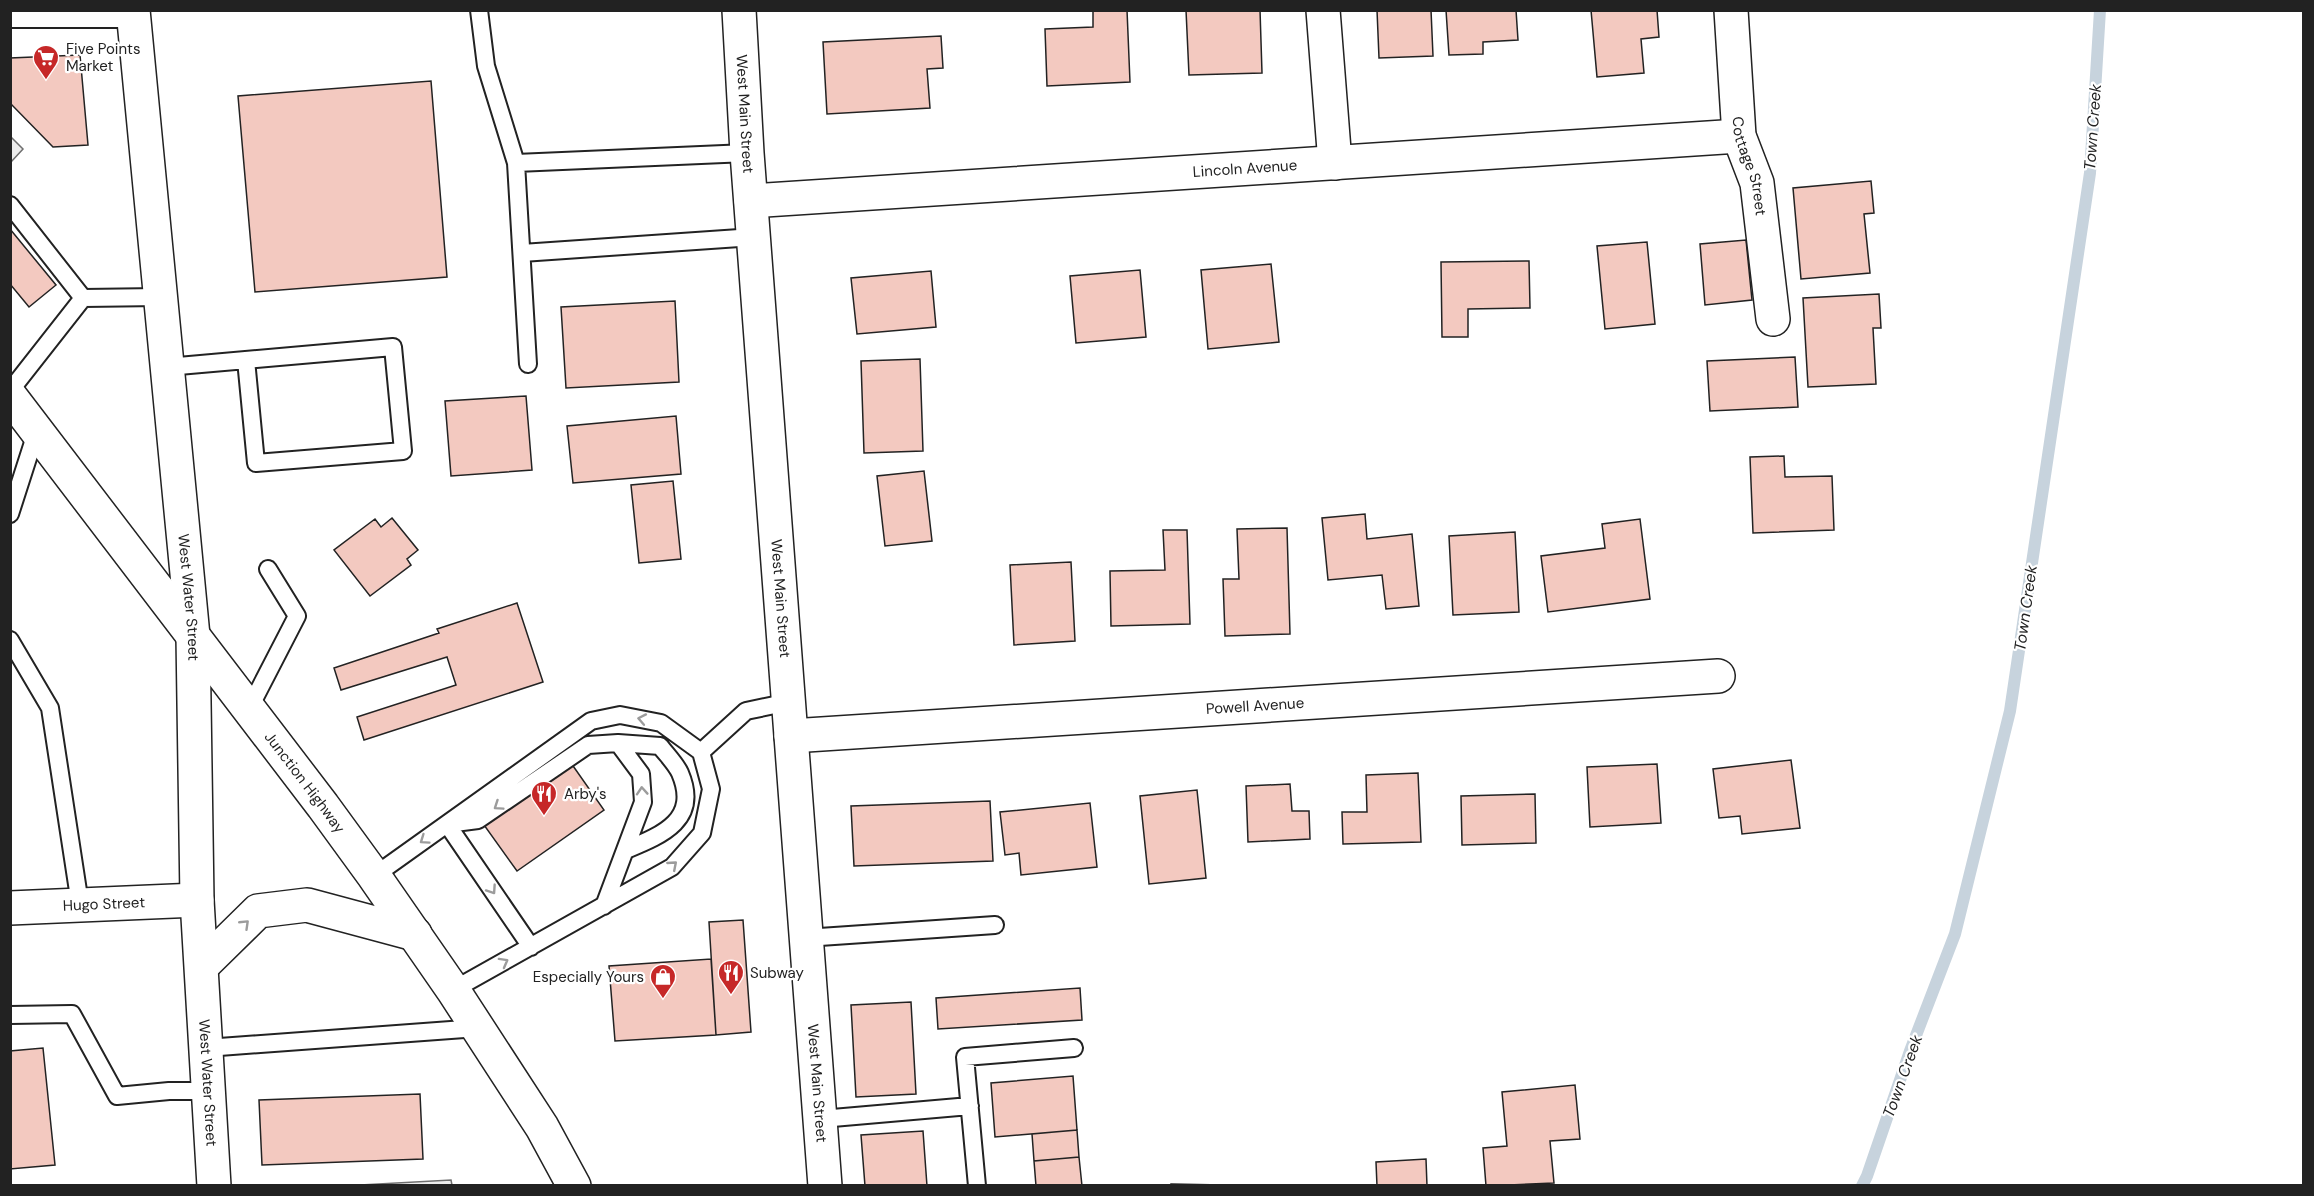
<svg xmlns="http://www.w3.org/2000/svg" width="2314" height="1196" font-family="'DM Sans',sans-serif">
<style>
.parking{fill:#ededed;stroke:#6f6f6f;stroke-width:1.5}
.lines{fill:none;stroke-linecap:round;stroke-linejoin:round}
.stream{stroke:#c7d3dd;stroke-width:12}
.building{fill:#f3c9c0;stroke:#222;stroke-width:1.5}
.service-casing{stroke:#222;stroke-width:20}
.minor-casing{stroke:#222;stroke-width:36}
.tertiary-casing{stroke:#222;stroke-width:36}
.secondary-casing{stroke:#222;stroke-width:36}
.service{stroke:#fff;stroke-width:16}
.minor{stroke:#fff;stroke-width:33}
.tertiary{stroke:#fff;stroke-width:33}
.secondary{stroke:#fff;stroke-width:33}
.oneway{stroke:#9c9c9c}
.labels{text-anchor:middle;stroke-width:4.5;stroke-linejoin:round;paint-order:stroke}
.poi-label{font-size:15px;fill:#222;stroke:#fff;text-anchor:start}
.street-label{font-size:15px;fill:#222;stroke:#fff}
.water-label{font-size:16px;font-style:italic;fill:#222;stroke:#fff}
</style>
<rect width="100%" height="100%" fill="#fff"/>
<path class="parking" d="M 10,136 L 23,149 L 11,162 L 10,162 Z
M 451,1180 L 452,1185 L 360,1185 Z"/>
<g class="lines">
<path class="stream" d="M 1862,1186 L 1867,1176 L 1910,1051 L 1955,934 L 2010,711 L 2090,173 L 2100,10"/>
</g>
<path class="building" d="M 1093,10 L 1127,10 L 1130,82 L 1047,86 L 1045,29 L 1093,27 Z
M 1186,10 L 1260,10 L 1262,73 L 1189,75 Z
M 1377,10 L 1431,10 L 1433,56 L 1379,58 Z
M 1446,10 L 1516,10 L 1518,40 L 1483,42 L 1483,54 L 1449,55 Z
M 1591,10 L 1657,10 L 1659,37 L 1641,39 L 1644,73 L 1597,77 Z
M 941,36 L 943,68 L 927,69 L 930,108 L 827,114 L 823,42 Z
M 80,55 L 88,145 L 53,147 L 10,103 L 10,58 Z
M 431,81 L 447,277 L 255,292 L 238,96 Z
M 1871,181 L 1874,213 L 1864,214 L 1870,273 L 1801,279 L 1793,188 Z
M 10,229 L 56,285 L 29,307 L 10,284 Z
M 1746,240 L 1752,300 L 1705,305 L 1700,244 Z
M 1647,242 L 1655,324 L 1605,329 L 1597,246 Z
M 1529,261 L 1530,308 L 1468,309 L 1468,337 L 1442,337 L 1441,262 Z
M 1271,264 L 1279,342 L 1208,349 L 1201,270 Z
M 1140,270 L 1146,337 L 1076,343 L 1070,276 Z
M 931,271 L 936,327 L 857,334 L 851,278 Z
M 1879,294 L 1881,328 L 1873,328 L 1876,384 L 1808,387 L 1803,298 Z
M 675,301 L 679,382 L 566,388 L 561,307 Z
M 1795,357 L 1798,407 L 1710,411 L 1707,361 Z
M 920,359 L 923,451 L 864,453 L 861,361 Z
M 526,396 L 532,470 L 451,476 L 445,401 Z
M 676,416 L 681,474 L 573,483 L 567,426 Z
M 1784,456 L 1785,477 L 1832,476 L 1834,530 L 1753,533 L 1750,457 Z
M 924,471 L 932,541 L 885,546 L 877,476 Z
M 673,481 L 681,559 L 639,563 L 631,485 Z
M 1365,514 L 1367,539 L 1412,534 L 1419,606 L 1386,609 L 1382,575 L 1328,580 L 1322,518 Z
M 392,518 L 418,550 L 407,559 L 411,565 L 370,596 L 334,550 L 375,519 L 381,527 Z
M 1640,519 L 1650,599 L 1548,612 L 1541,556 L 1605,548 L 1602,524 Z
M 1287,528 L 1290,634 L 1225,636 L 1223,579 L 1239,579 L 1237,529 Z
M 1163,530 L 1187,530 L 1190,624 L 1111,626 L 1110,571 L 1165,570 Z
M 1515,532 L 1519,612 L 1453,615 L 1449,536 Z
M 1071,562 L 1075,641 L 1014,645 L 1010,565 Z
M 517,603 L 543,682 L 364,740 L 357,717 L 456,685 L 447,657 L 341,690 L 334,668 L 439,633 L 437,629 Z
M 1791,760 L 1800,828 L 1742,834 L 1740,816 L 1719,818 L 1713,769 Z
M 571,763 L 604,810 L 517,871 L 484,825 Z
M 1657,764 L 1661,823 L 1590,827 L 1587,767 Z
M 1418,773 L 1421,842 L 1343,844 L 1342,812 L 1367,812 L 1366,775 Z
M 1290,784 L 1292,811 L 1309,811 L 1310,839 L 1248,842 L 1246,786 Z
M 1197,790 L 1206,878 L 1149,884 L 1140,796 Z
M 1535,794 L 1536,843 L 1462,845 L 1461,796 Z
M 990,801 L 993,861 L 854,866 L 851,806 Z
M 1090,803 L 1097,867 L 1021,875 L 1019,853 L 1005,855 L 1000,812 Z
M 743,920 L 751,1032 L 716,1035 L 709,922 Z
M 711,959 L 716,1035 L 615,1041 L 609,966 Z
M 1080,988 L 1082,1020 L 938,1029 L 936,998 Z
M 911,1002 L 916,1094 L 856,1097 L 851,1005 Z
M 43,1048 L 55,1165 L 10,1169 L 10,1051 Z
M 1073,1076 L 1077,1130 L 995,1137 L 991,1083 Z
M 1575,1085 L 1580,1139 L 1550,1141 L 1554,1183 L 1486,1186 L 1483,1148 L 1507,1146 L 1502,1092 Z
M 420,1094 L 423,1159 L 262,1165 L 259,1100 Z
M 1077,1130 L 1079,1157 L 1034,1161 L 1032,1134 Z
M 923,1131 L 927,1186 L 865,1186 L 861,1135 Z
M 1079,1157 L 1082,1186 L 1036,1186 L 1034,1161 Z
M 1426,1159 L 1427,1186 L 1377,1186 L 1376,1162 Z
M 1171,1184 L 1223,1185 L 1223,1186 L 1171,1186 Z"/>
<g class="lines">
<defs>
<path id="service" d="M 479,10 L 486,66 L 516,163 L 528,364
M 10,19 L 134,19
M 516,163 L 747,153
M 10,205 L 83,298 L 160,297
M 522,253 L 754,237
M 167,367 L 393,347 L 403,451 L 256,463 L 246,360
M 10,391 L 83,298
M 10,514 L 37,430
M 10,640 L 50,708 L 80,904
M 249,709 L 297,616 L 268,569
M 618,743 L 660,746 C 666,754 676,764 680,773 C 700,820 662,835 626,850
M 701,752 L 746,711 L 789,702
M 374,876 L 591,721 L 620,715 L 661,723 L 701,752 L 711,789 L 702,833 L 672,867 L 453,990
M 805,938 L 995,925
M 531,947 L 447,824 L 478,820 L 588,745 L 618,743 L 641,774 L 643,802 L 604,906
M 10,1015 L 72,1014 L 117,1096 L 169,1091 L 208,1091
M 206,1048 L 478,1028
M 821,1119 L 970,1106
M 977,1186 L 965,1057 L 1074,1048"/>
<g id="minor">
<path id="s1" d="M 739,10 L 747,153 L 825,1186"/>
<path d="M 1323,10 L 1335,163"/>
<path id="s2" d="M 1731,10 L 1739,136 L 1757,183 L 1773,319"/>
<path id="s3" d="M 751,201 L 1739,136"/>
<path id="s4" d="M 791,736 L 1718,676"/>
<path id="s5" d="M 10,908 L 197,900"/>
</g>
<g id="tertiary">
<path id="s6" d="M 133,10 L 193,636 L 197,900 L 214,1186"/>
</g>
<g id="secondary">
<path id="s7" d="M 10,396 L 323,806 L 374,876 L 453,990 L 542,1127 L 574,1186"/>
<path d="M 203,965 L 258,911 L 307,905 L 415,934"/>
</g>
</defs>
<use href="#service" class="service-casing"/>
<use href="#minor" class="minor-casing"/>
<use href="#tertiary" class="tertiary-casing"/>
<use href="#secondary" class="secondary-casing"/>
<use href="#service" class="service"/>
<use href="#minor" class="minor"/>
<use href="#tertiary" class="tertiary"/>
<use href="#secondary" class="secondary"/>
</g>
<defs><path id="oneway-chevron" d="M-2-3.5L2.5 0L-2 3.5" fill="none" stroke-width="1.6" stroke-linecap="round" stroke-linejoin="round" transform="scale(1.5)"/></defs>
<g class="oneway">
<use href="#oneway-chevron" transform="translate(642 719) rotate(-169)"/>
<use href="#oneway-chevron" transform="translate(642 791) rotate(-94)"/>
<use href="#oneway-chevron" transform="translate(498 806) rotate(146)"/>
<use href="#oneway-chevron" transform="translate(424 840) rotate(145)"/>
<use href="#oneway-chevron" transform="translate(673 865) rotate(-41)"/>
<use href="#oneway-chevron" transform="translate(492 890) rotate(56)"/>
<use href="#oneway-chevron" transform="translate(245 924) rotate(-44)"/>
<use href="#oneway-chevron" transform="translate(504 962) rotate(-29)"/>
</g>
<defs>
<symbol id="supermarket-pin" viewBox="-11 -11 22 30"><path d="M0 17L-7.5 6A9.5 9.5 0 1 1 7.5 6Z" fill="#c62828" stroke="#fff"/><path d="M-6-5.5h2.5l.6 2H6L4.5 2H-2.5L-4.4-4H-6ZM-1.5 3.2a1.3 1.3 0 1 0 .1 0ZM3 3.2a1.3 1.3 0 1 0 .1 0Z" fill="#fff"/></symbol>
<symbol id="restaurant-pin" viewBox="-11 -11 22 30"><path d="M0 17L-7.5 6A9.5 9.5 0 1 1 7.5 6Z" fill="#c62828" stroke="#fff"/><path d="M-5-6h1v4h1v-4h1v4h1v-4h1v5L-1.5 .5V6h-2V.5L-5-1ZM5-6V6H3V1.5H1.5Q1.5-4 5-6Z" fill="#fff"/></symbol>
<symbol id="shop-pin" viewBox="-11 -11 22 30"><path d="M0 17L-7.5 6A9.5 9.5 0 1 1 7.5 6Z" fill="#c62828" stroke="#fff"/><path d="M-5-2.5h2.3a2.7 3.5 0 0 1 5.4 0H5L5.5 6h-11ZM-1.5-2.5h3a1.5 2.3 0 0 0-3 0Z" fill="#fff"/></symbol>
</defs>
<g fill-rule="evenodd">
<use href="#supermarket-pin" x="31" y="43" width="30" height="40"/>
<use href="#restaurant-pin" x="529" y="779" width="30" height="40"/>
<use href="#restaurant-pin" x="716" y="958" width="30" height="40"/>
<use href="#shop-pin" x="648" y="962" width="30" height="40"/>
</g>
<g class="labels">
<g class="poi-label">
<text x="66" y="54">Five Points<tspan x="66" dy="17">Market</tspan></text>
<text x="564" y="799">Arby's</text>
<text x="750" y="978">Subway</text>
<text x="644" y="982" text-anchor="end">Especially Yours</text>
</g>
<g class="street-label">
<text dy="5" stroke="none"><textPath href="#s1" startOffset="104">West Main Street</textPath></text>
<text dy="5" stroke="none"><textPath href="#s2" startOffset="158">Cottage Street</textPath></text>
<text dy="5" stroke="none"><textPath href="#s3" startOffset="495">Lincoln Avenue</textPath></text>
<text dy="5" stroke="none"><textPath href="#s6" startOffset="590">West Water Street</textPath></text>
<text dy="5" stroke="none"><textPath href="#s1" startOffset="590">West Main Street</textPath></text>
<text dy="5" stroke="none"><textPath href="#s4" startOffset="465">Powell Avenue</textPath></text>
<text dy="5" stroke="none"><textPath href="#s7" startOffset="486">Junction Highway</textPath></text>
<text dy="5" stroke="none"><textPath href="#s5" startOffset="94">Hugo Street</textPath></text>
<text dy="5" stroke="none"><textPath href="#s6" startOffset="1076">West Water Street</textPath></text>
<text dy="5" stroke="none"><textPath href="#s1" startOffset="1076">West Main Street</textPath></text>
</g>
<g class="water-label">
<text transform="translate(2092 127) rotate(-86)" y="6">Town Creek</text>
<text transform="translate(2025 608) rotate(-82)" y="6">Town Creek</text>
<text transform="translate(1902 1076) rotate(-70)" y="6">Town Creek</text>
</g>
</g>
<rect width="2314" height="1196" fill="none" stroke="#222222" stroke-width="24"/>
</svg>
